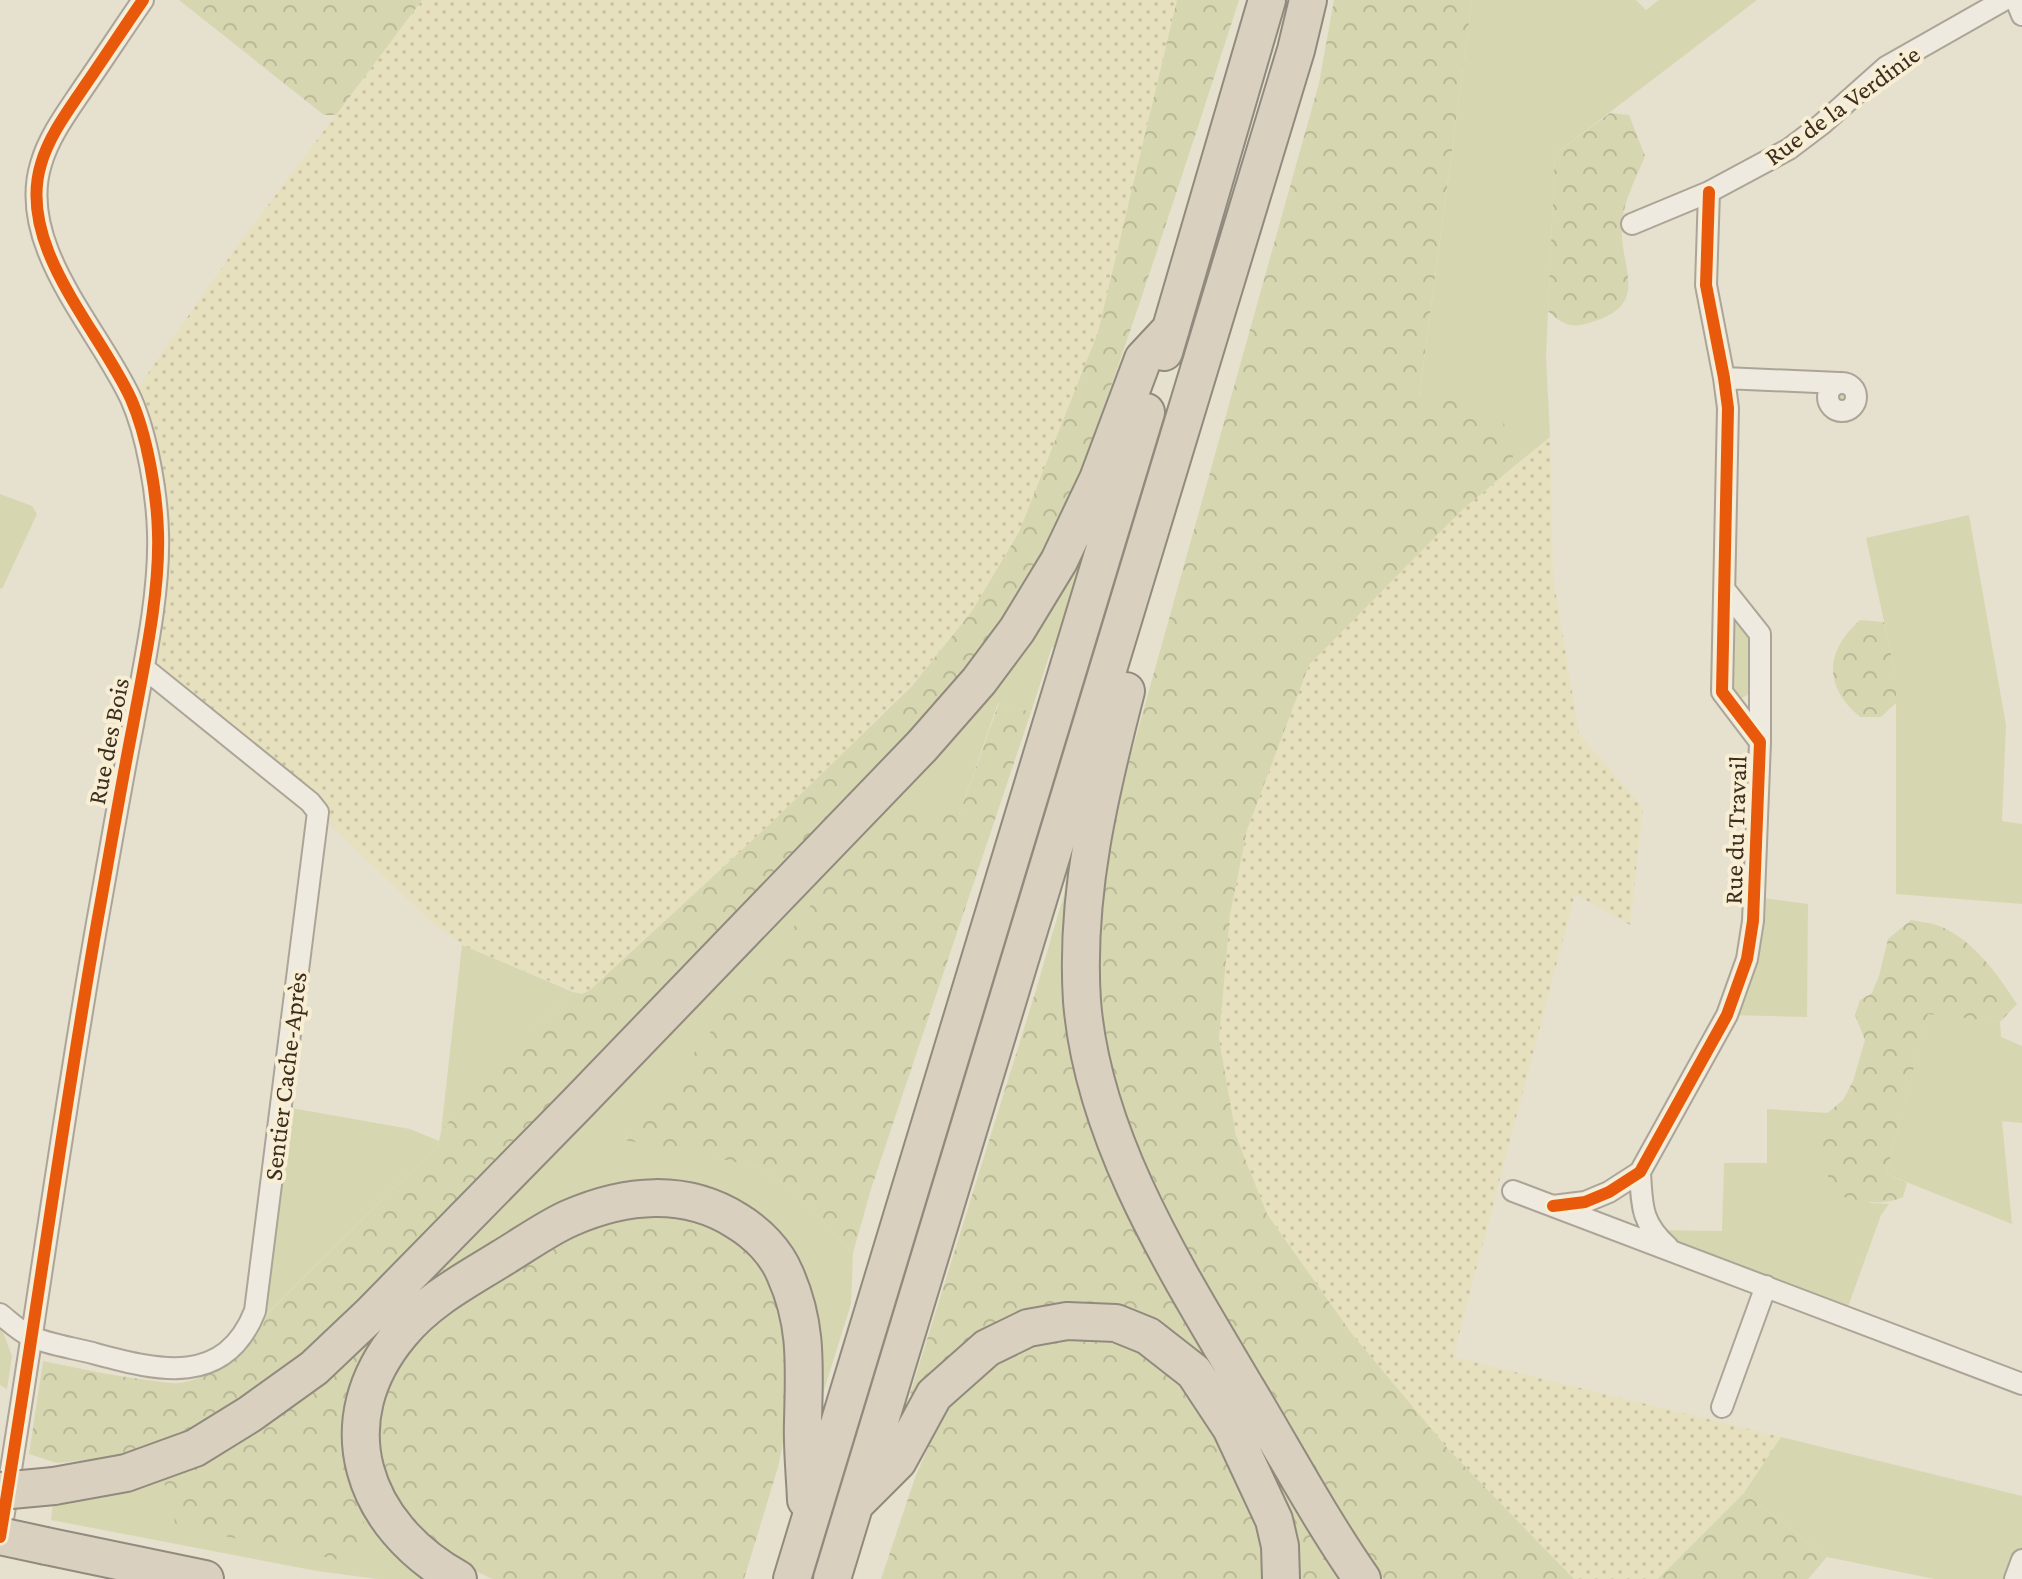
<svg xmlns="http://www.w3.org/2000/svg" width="2022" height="1579" font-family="'Crimson Pro',serif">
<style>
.farmland{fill:url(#farmland-dots)}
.green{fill:#d6d7b0}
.forest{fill:url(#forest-crowns)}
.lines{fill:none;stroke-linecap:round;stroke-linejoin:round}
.street-casing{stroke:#aca597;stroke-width:24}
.highway-casing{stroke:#918a7e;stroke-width:40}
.street{stroke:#eeeae0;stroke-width:20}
.highway{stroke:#dad0bf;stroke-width:36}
.highway-bridge-casing{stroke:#918a7e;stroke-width:40;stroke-linecap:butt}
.highway-bridge{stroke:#dad0bf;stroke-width:36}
.cycleway-casing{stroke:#f8eed4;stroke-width:17}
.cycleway{stroke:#e8590c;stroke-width:12}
.labels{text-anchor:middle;stroke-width:8;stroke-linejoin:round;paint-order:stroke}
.street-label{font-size:26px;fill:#3c2d1e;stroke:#f8eed4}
</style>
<defs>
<pattern id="farmland-dots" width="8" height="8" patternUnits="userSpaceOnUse" patternTransform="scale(2)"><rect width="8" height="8" fill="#e7e0be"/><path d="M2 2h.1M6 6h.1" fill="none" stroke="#c7c0a3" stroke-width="1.8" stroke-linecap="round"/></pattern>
<pattern id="forest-crowns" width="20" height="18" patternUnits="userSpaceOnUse" patternTransform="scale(2)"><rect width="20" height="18" fill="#d6d7b0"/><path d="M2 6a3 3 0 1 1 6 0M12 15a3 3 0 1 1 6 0" fill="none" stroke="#b9b997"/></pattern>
</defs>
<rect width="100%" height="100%" fill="#e6e0ce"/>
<path class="farmland" d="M 422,0 L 1177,0 L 1098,332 L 1019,532 L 972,611 L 911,686 L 772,822 L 590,990 L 582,994 L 468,948 L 429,920 L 318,812 L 144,668 L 158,561 L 130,399 L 233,252 Z
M 1550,437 L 1553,576 L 1579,734 L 1643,808 L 1630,925 L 1575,894 L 1453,1357 L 1781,1437 L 1744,1493 L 1658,1579 L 1574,1579 L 1448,1449 L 1352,1334 L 1267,1214 L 1236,1136 L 1219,1039 L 1230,915 L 1247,830 L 1309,665 L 1462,510 Z"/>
<path class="green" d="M 1472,0 L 1636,0 L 1646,10 L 1659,0 L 1757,0 L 1555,154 L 1546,356 L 1550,437 L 1512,468 L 1513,456 L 1419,398 Z
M1829 398a13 13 0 1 1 26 0a13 13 0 1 1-26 0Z
M 0,494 L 32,506 L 37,514 L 2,589 L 0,588 Z
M 1105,500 L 1061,649 L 1052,647 L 1031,712 L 998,703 L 959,815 L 625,1139 L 759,1167 L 796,1193 L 853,1253 L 851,1304 L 818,1409 L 810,1302 L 689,1191 L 448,1275 L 438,1261 L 875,808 Z
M 1969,515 L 2006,725 L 2002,821 L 2022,824 L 2022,904 L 1896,894 L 1896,677 L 1866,538 Z
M 1739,621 L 1753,636 L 1751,693 L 1738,700 L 1731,694 L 1731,628 Z
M 1086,790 L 1073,990 L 1036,990 L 1064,894 L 1069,850 Z
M 1754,897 L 1808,904 L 1807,1017 L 1727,1015 Z
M 462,945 L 573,992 L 490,1069 L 441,1132 Z
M 1928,1013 L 2000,1022 L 2001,1037 L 2022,1046 L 2022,1123 L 2002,1121 L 2012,1224 L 1886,1174 Z
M 280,1106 L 410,1129 L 439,1141 L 438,1145 L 239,1341 L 248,1327 Z
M 1767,1109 L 1828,1113 L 1818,1122 L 1870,1203 L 1889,1204 L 1881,1215 L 1845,1315 L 1722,1270 L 1651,1230 L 1722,1231 L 1724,1163 L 1767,1163 Z
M 0,1324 L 12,1356 L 7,1389 L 0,1385 Z
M 1781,1437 L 2022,1496 L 2022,1560 L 2015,1579 L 1935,1579 L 1827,1557 L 1744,1493 Z
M 161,1471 L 358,1564 L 366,1505 L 437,1579 L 377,1579 L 317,1571 L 51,1520 L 54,1495 Z"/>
<path class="forest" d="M 179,0 L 422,0 L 336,115 L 324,115 Z
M 1177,0 L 1239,0 C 1203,111 1167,223 1129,334 C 1100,418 1073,503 1026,580 C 997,628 962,672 925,715 L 348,1312 L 293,1361 L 230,1409 L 161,1442 L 109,1458 L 57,1463 L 29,1454 L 43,1361 C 78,1368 112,1376 148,1380 C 158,1381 169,1384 179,1383 C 218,1377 252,1348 268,1313 L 438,1145 L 441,1132 L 489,1069 L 573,992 L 582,994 L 590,990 L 772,822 L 912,686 L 972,611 L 1019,532 L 1098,332 Z
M 1334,0 L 1472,0 L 1419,397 L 1455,401 L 1503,420 L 1513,456 L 1512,468 L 1462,510 L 1309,665 L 1247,830 L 1230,915 L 1219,1039 L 1236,1136 L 1267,1214 L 1352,1334 L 1448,1449 L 1574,1579 L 1383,1579 C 1334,1512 1294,1439 1253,1367 C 1183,1248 1106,1123 1100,982 C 1097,920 1106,861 1118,801 L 1319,83 Z
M 1610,113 L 1629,115 L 1645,156 C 1636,179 1623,201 1622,225 C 1619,269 1652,303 1592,322 C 1572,329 1563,325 1548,311 L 1555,154 Z
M 1860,620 L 1884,622 L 1896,677 L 1896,703 L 1881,717 L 1860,717 C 1823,686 1825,651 1860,620 Z
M 999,703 L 1031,712 L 871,1189 L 853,1253 L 796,1193 L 759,1167 L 625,1140 L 883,814 L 959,815 Z
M 1911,920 C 1921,922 1933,923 1942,927 C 1975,942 1998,975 2017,1004 L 2000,1022 L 1928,1014 L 1886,1174 L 1907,1183 L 1903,1197 C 1881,1207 1862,1201 1839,1196 C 1822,1167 1817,1155 1818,1121 L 1843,1100 L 1853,1081 L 1865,1040 L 1855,1015 L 1860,1000 L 1872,993 L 1879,976 L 1888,939 Z
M 1036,990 L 1073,990 L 1084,1071 L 1347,1579 L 1293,1579 L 1211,1376 L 1069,1305 L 915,1404 L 910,1394 Z
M 642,1216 L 681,1218 L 728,1235 L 755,1258 L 774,1286 L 788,1322 L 788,1419 L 778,1467 L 744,1579 L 492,1579 L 450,1558 L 417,1529 L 384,1481 L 375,1417 L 407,1345 L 442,1312 L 563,1238 L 605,1223 Z
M 438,1261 L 448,1275 L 379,1343 L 366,1505 L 359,1564 L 176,1526 L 161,1471 Z
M 1086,1334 L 1142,1350 L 1172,1374 L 1205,1418 L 1258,1510 L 1266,1547 L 1264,1579 L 881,1579 L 916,1475 L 943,1414 L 969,1381 L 1005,1359 L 1047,1338 Z
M 1744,1493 L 1827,1557 L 1808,1579 L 1658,1579 Z"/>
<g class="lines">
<defs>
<path id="street" d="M 2016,0 L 2022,15
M 1632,224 L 1709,192 L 1789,149 L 1822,124 L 1886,67 L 2004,0
M 1724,378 L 1839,383
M1828 397a14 14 0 1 1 28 0a14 14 0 1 1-28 0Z
M 1725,590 L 1760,634 L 1760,742
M 1640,1172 C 1642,1206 1641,1223 1668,1247
M 1513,1191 L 2022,1384
M 1553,1206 L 1585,1202 L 1609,1192 L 1640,1172 L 1727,1015 L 1747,959 L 1753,921 L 1760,742 L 1722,692 L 1728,408 L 1724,378 L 1706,285 L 1709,192
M 0,1314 C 9,1321 19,1331 30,1336 C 49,1345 75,1348 96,1354 C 159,1371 225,1387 255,1311 L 318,812 L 310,802 L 144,668
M 1722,1407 L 1766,1286
M 0,1537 C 34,1333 61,1127 97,923 C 109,857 120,791 133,725 C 144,665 160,593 158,533 C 157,493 147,435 131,399 C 99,329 16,246 41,164 C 49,136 68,111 84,87 C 104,58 123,29 143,0
M 2015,1579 L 2022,1560"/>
<path id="highway" d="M 1164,352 L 1267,0
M 1126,691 C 1100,792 1075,895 1082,1001 C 1093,1142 1179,1274 1249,1393 C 1286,1455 1321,1520 1362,1579
M 54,1486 L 126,1473 L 195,1448 L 250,1414 L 314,1368 L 371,1314 L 576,1105 L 922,746 L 979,681 L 1017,630 L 1059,561 L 1098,479 L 1143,359 L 1171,329
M 858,1501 L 898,1461 L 934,1395 L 987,1348 L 1028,1328 L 1067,1321 L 1116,1323 L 1148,1336 L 1194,1372 L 1231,1428 L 1274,1520 L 1280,1546 L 1281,1579
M 46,1546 L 205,1579
M 458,1579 C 362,1526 326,1422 401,1333 C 428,1300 467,1280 502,1258 C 524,1245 547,1228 570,1218 C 625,1194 685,1188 737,1221 C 757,1233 776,1252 785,1274 C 808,1325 804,1368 803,1422 C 802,1448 805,1474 806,1500
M 792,1579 L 1146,412
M 832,1579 L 1296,50 L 1308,0"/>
</defs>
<use href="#street" class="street-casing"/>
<use href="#highway" class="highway-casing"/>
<use href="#street" class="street"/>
<use href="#highway" class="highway"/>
<defs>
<path id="highway-bridge" d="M 0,1491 L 54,1486
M 0,1536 L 46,1546"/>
</defs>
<use href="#highway-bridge" class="highway-bridge-casing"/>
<use href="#highway-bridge" class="highway-bridge"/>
<defs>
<path id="cycleway" d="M 1553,1206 L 1585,1202 L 1609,1192 L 1640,1172 L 1727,1015 L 1747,959 L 1753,921 L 1760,742 L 1722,692 L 1728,408 L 1724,378 L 1706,285 L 1709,192
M 0,1537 C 34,1333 61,1127 97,923 C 109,857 120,791 133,725 C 144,665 160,593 158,533 C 157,493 147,435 131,399 C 99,329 16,246 41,164 C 49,136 68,111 84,87 C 104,58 123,29 143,0"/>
</defs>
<use href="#cycleway" class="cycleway-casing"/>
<use href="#cycleway" class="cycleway"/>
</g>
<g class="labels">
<g class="street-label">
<text transform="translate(1842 105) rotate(-36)" y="9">Rue de la Verdinie</text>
<text transform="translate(108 741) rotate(-79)" y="9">Rue des Bois</text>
<text transform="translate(1735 830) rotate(-88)" y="9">Rue du Travail</text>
<text transform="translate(285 1076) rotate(-83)" y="9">Sentier Cache-Après</text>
</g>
</g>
</svg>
